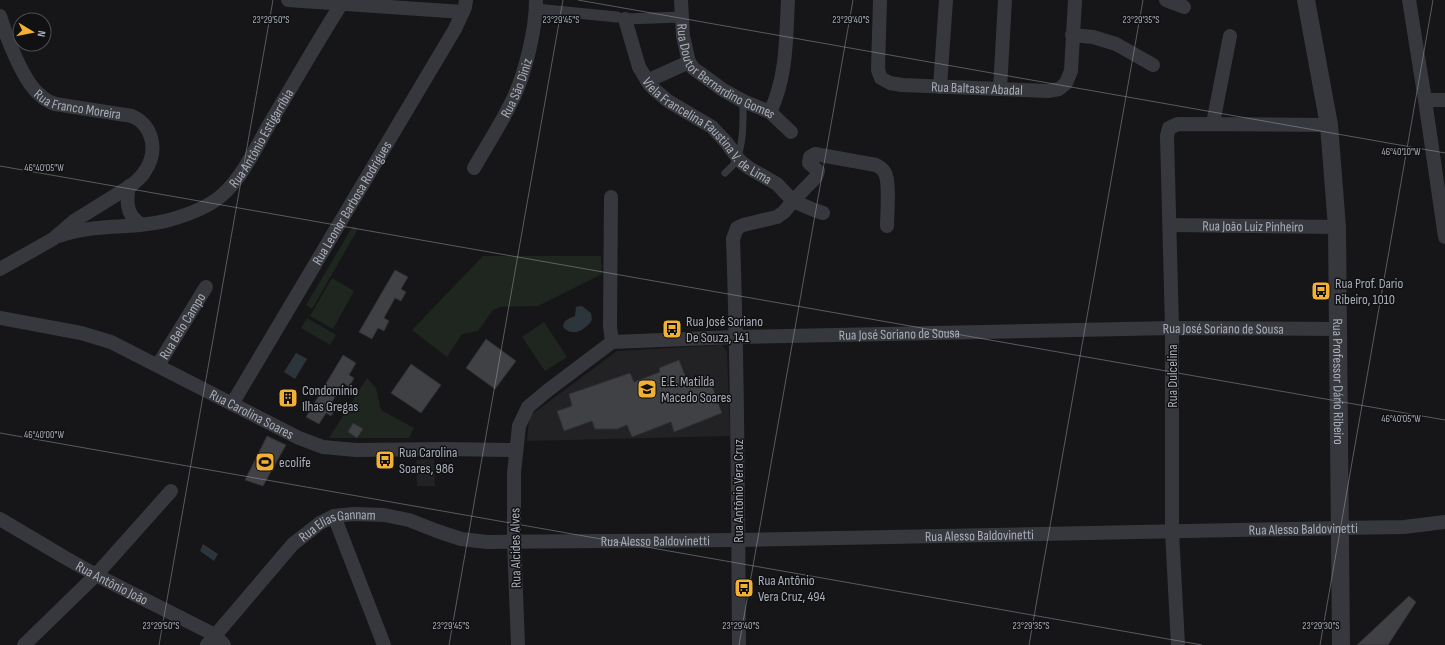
<svg xmlns="http://www.w3.org/2000/svg" width="1445" height="645" font-family="'Sofia Sans Condensed',sans-serif">
<style>
.built{fill:#222225}
.green{fill:#1e261f}
.water{fill:#2c353c}
.building{fill:#404145;stroke:#303034}
.lines{fill:none;stroke-linecap:round;stroke-linejoin:round}
.service{stroke:#37383d;stroke-width:7}
.pedestrian{stroke:#37383d;stroke-width:11}
.minor{stroke:#37383d;stroke-width:14}
.tertiary{stroke:#37383d;stroke-width:18}
.ticks{fill:none;stroke:#a8adb8;stroke-width:1;stroke-opacity:0.45}
.labels{text-anchor:middle;stroke-width:3;stroke-linejoin:round;paint-order:stroke}
.street-label{font-size:14px;fill:#a8adb8;stroke:#111113}
.poi-label{font-size:14px;fill:#a8adb8;stroke:#111113;text-anchor:start}
.ticks-label{font-size:10px;text-anchor:middle;fill:#a8adb8;stroke:#111113;stroke-width:3;stroke-linejoin:round;paint-order:stroke}
</style>
<rect width="100%" height="100%" fill="#161618"/>
<path class="built" d="M 722,345 L 727,351 L 730,436 L 527,441 L 529,420 L 531,415 L 617,351 Z
M 434,459 L 435,486 L 417,486 L 416,460 Z"/>
<path class="green" d="M 353,226 L 358,229 L 312,309 L 306,305 Z
M 483,256 L 601,256 L 602,274 L 538,306 L 500,307 L 493,310 L 478,331 L 462,334 L 447,357 L 412,330 Z
M 332,278 L 354,291 L 333,329 L 310,316 Z
M 307,318 L 336,335 L 330,345 L 301,328 Z
M 544,322 L 567,357 L 545,371 L 522,337 Z
M 367,378 L 376,388 L 381,410 L 414,428 L 409,438 L 329,438 Z"/>
<path class="water" d="M 582,306 L 591,313 L 592,320 C 585,330 573,338 563,327 C 564,319 569,319 575,316 L 576,307 Z
M 296,353 L 307,359 L 295,379 L 284,372 Z
M 203,544 L 218,554 L 214,561 L 200,551 Z"/>
<path class="building" d="M 395,270 L 408,277 L 401,289 L 406,292 L 401,301 L 395,298 L 384,318 L 389,321 L 384,331 L 378,328 L 372,339 L 359,332 Z
M 486,339 L 516,361 L 495,389 L 466,368 Z
M 343,355 L 356,363 L 349,375 L 354,378 L 349,387 L 343,383 L 331,404 L 337,407 L 331,416 L 326,413 L 319,424 L 306,417 Z
M 679,360 L 688,383 L 708,375 L 722,413 L 674,432 L 671,422 L 632,437 L 627,425 L 617,429 L 595,429 L 592,421 L 564,431 L 557,411 L 572,406 L 569,394 L 630,373 L 634,382 L 660,372 L 659,368 Z
M 411,364 L 441,385 L 421,413 L 391,393 Z
M 353,423 L 363,429 L 357,438 L 348,432 Z
M 267,436 L 286,445 L 263,486 L 245,480 Z
M 1409,596 L 1416,602 L 1388,645 L 1357,645 Z"/>
<g class="lines">
<path class="service" d="M 725,173 C 728,170 733,166 736,161 C 744,143 743,121 743,101"/>
<path class="pedestrian" d="M 536,9 L 617,17
M 625,19 L 682,17"/>
<g class="minor">
<path d="M 288,0 L 463,12"/>
<path id="s1" d="M 681,0 L 683,36 L 689,62 L 693,68 L 723,90 L 743,101 L 770,112 L 791,132"/>
<path id="s2" d="M 880,0 L 878,70 L 881,78 L 890,83 L 902,85 L 1048,91 L 1059,89 L 1066,83 L 1071,71 L 1075,0"/>
<path d="M 1166,0 L 1184,7"/>
<path d="M 1409,0 L 1425,100 L 1445,237"/>
<path id="s3" d="M 0,16 C 6,36 23,81 39,94 C 44,99 49,102 55,104 L 132,116 C 154,126 158,152 145,171 C 142,177 137,180 132,185 L 74,221 L 53,239 L 0,269"/>
<path id="s4" d="M 625,19 L 639,67 L 650,85 L 655,90 L 668,101 L 712,127 L 726,142 L 740,161 L 749,168 L 777,184 L 793,201 L 814,210 L 823,213"/>
<path d="M 1072,35 L 1093,37 L 1116,44 L 1153,65"/>
<path d="M 647,81 L 689,62"/>
<path d="M 940,87 L 946,0"/>
<path d="M 1000,89 L 1005,0"/>
<path d="M 1425,100 L 1445,100"/>
<path d="M 770,112 C 787,77 786,38 788,0"/>
<path d="M 1213,123 L 1230,36"/>
<path id="s5" d="M 474,168 C 487,145 501,124 512,101 C 525,75 536,29 536,0"/>
<path d="M 129,186 C 126,201 126,216 141,224"/>
<path d="M 611,197 L 610,326 L 612,342"/>
<path id="s6" d="M 1170,225 L 1337,227"/>
<path id="s7" d="M 59,236 C 94,223 133,230 169,220 C 187,215 207,208 221,196 C 243,177 256,147 270,123 C 294,83 317,42 342,3"/>
<path id="s8" d="M 0,318 L 81,333 L 111,342 L 299,438 L 323,447 L 356,450 L 446,449 L 516,450"/>
<path id="s9" d="M 158,365 L 206,287"/>
<path id="s10" d="M 232,404 L 455,29 L 465,7 L 466,0"/>
<path d="M 334,516 L 384,645"/>
<path id="s11" d="M 0,519 L 64,557 L 96,575 L 215,635 L 224,645"/>
<path d="M 24,645 L 96,575 L 171,491"/>
<path id="s12" d="M 207,645 L 293,544 L 320,523 L 334,516 L 354,514 L 384,515 L 409,520 L 437,531 L 461,539 L 487,542 L 739,540 L 1339,528 L 1404,527 L 1445,522"/>
<path id="s13" d="M 518,645 L 514,541 L 514,473 L 519,426 L 528,407 L 547,391 L 612,342 L 736,337 L 1172,328 L 1337,329"/>
<path d="M 739,645 C 738,510 738,374 733,239 L 737,228 L 743,225 L 777,217 L 784,212 L 793,201 L 816,177 L 818,171 L 809,163 L 810,157 L 815,154 L 876,165 C 880,167 883,169 885,173 C 890,183 887,214 887,226"/>
<path d="M 1178,645 L 1172,532 L 1172,328 L 1167,136 L 1169,128 L 1178,124 L 1329,125"/>
</g>
<path class="tertiary" id="s14" d="M 1306,0 L 1329,125 L 1337,227 L 1341,645"/>
</g>
<path class="ticks" d="M 578,0 L 1445,153M 0,166 L 1445,420M 0,433 L 1202,645M 159,645 L 273,0M 449,645 L 563,0M 739,645 L 853,0M 1029,645 L 1143,0M 1320,645 L 1433,0"/>
<defs>
<symbol id="bus-square" viewBox="-11 -11 22 22"><rect x="-9" y="-9" width="18" height="18" rx="4" fill="#f2b134" stroke="#111113"/><path d="M-5-6H5V4H4V6H2V4H-2V6H-4V4H-5ZM-3.5-4V0h7V-4ZM-3.5 1.2v1.5H-2V1.2ZM2 1.2v1.5H3.5V1.2Z" fill="#111"/></symbol>
<symbol id="school-square" viewBox="-11 -11 22 22"><rect x="-9" y="-9" width="18" height="18" rx="4" fill="#f2b134" stroke="#111113"/><path d="M0-5L7-2L0 1L-7-2ZM-4 1L0 2.5L4 1V4Q0 6-4 4Z" fill="#111"/></symbol>
<symbol id="building-square" viewBox="-11 -11 22 22"><rect x="-9" y="-9" width="18" height="18" rx="4" fill="#f2b134" stroke="#111113"/><path d="M-4-6H4V6H1V3H-1V6H-4ZM-2.5-4.3h1.7v1.8h-1.7ZM.8-4.3h1.7v1.8H.8ZM-2.5-1h1.7V.8h-1.7ZM.8-1h1.7V.8H.8Z" fill="#111"/></symbol>
<symbol id="stadium-square" viewBox="-11 -11 22 22"><rect x="-9" y="-9" width="18" height="18" rx="4" fill="#f2b134" stroke="#111113"/><path d="M0-5a6.5 5 0 1 0 0 10a6.5 5 0 1 0 0-10ZM-3.5-1.8h7v3.6h-7Z" fill="#111"/></symbol>
</defs>
<g fill-rule="evenodd">
<use href="#bus-square" x="1310" y="280" width="22" height="22"/>
<use href="#bus-square" x="661" y="318" width="22" height="22"/>
<use href="#school-square" x="636" y="378" width="22" height="22"/>
<use href="#building-square" x="277" y="387" width="22" height="22"/>
<use href="#bus-square" x="374" y="449" width="22" height="22"/>
<use href="#stadium-square" x="254" y="451" width="22" height="22"/>
<use href="#bus-square" x="733" y="577" width="22" height="22"/>
</g>
<g class="labels">
<g class="street-label">
<text dy="5" stroke="none"><textPath href="#s1" startOffset="94">Rua Doutor Bernardino Gomes</textPath></text>
<text dy="5" stroke="none"><textPath href="#s5" startOffset="91">Rua São Diniz</textPath></text>
<text dy="5" stroke="none"><textPath href="#s2" startOffset="176">Rua Baltasar Abadal</textPath></text>
<text dy="5" stroke="none"><textPath href="#s3" startOffset="129">Rua Franco Moreira</textPath></text>
<text dy="5" stroke="none"><textPath href="#s4" startOffset="145">Viela Francelina Faustina V. de Lima</textPath></text>
<text dy="5" stroke="none"><textPath href="#s7" startOffset="240">Rua Antônio Estigarríbia</textPath></text>
<text dy="5" stroke="none"><textPath href="#s10" startOffset="234">Rua Leonor Barbosa Rodrigues</textPath></text>
<text dy="5" stroke="none"><textPath href="#s6" startOffset="83">Rua João Luiz Pinheiro</textPath></text>
<text dy="5" stroke="none"><textPath href="#s9" startOffset="46">Rua Belo Campo</textPath></text>
<text dy="5" stroke="none"><textPath href="#s13" startOffset="958">Rua José Soriano de Sousa</textPath></text>
<text dy="5" stroke="none"><textPath href="#s13" startOffset="634">Rua José Soriano de Sousa</textPath></text>
<text transform="translate(1172 376) rotate(-90)" y="5">Rua Dulcelina</text>
<text dy="5" stroke="none"><textPath href="#s14" startOffset="384">Rua Professor Dário Ribeiro</textPath></text>
<text dy="5" stroke="none"><textPath href="#s8" startOffset="272">Rua Carolina Soares</textPath></text>
<text transform="translate(738 491) rotate(-90)" y="5">Rua Antônio Vera Cruz</text>
<text dy="5" stroke="none"><textPath href="#s12" startOffset="183">Rua Elias Gannam</textPath></text>
<text dy="5" stroke="none"><textPath href="#s12" startOffset="1156">Rua Alesso Baldovinetti</textPath></text>
<text dy="5" stroke="none"><textPath href="#s12" startOffset="832">Rua Alesso Baldovinetti</textPath></text>
<text dy="5" stroke="none"><textPath href="#s12" startOffset="508">Rua Alesso Baldovinetti</textPath></text>
<text transform="translate(515 548) rotate(-91)" y="5">Rua Alcides Alves</text>
<text dy="5" stroke="none"><textPath href="#s11" startOffset="129">Rua Antônio João</textPath></text>
</g>
<g class="poi-label">
<text x="1335" y="288">Rua Prof. Dario<tspan x="1335" dy="16">Ribeiro, 1010</tspan></text>
<text x="686" y="326">Rua José Soriano<tspan x="686" dy="16">De Souza, 141</tspan></text>
<text x="661" y="386">E.E. Matilda<tspan x="661" dy="16">Macedo Soares</tspan></text>
<text x="302" y="395">Condomínio<tspan x="302" dy="16">Ilhas Gregas</tspan></text>
<text x="399" y="457">Rua Carolina<tspan x="399" dy="16">Soares, 986</tspan></text>
<text x="279" y="467">ecolife</text>
<text x="758" y="585">Rua Antônio<tspan x="758" dy="16">Vera Cruz, 494</tspan></text>
</g>
</g>
<g class="ticks-label">
<text x="271" y="23">23°29'50"S</text>
<text x="561" y="23">23°29'45"S</text>
<text x="851" y="23">23°29'40"S</text>
<text x="1141" y="23">23°29'35"S</text>
<text x="1401" y="155">46°40'10"W</text>
<text x="44" y="171">46°40'05"W</text>
<text x="1401" y="422">46°40'05"W</text>
<text x="44" y="438">46°40'00"W</text>
<text x="161" y="629">23°29'50"S</text>
<text x="451" y="629">23°29'45"S</text>
<text x="741" y="629">23°29'40"S</text>
<text x="1031" y="629">23°29'35"S</text>
<text x="1321" y="629">23°29'30"S</text>
</g>
<g transform="translate(32 32) rotate(100)"><circle r="19" fill="#111113" stroke="#4d4f55"/>
<path d="M0-3L7 15L0 10L-7 15Z" fill="#f2b134"/>
<text y="-6" font-size="11" font-weight="bold" text-anchor="middle" fill="#a8adb8">N</text>
</g>
</svg>
